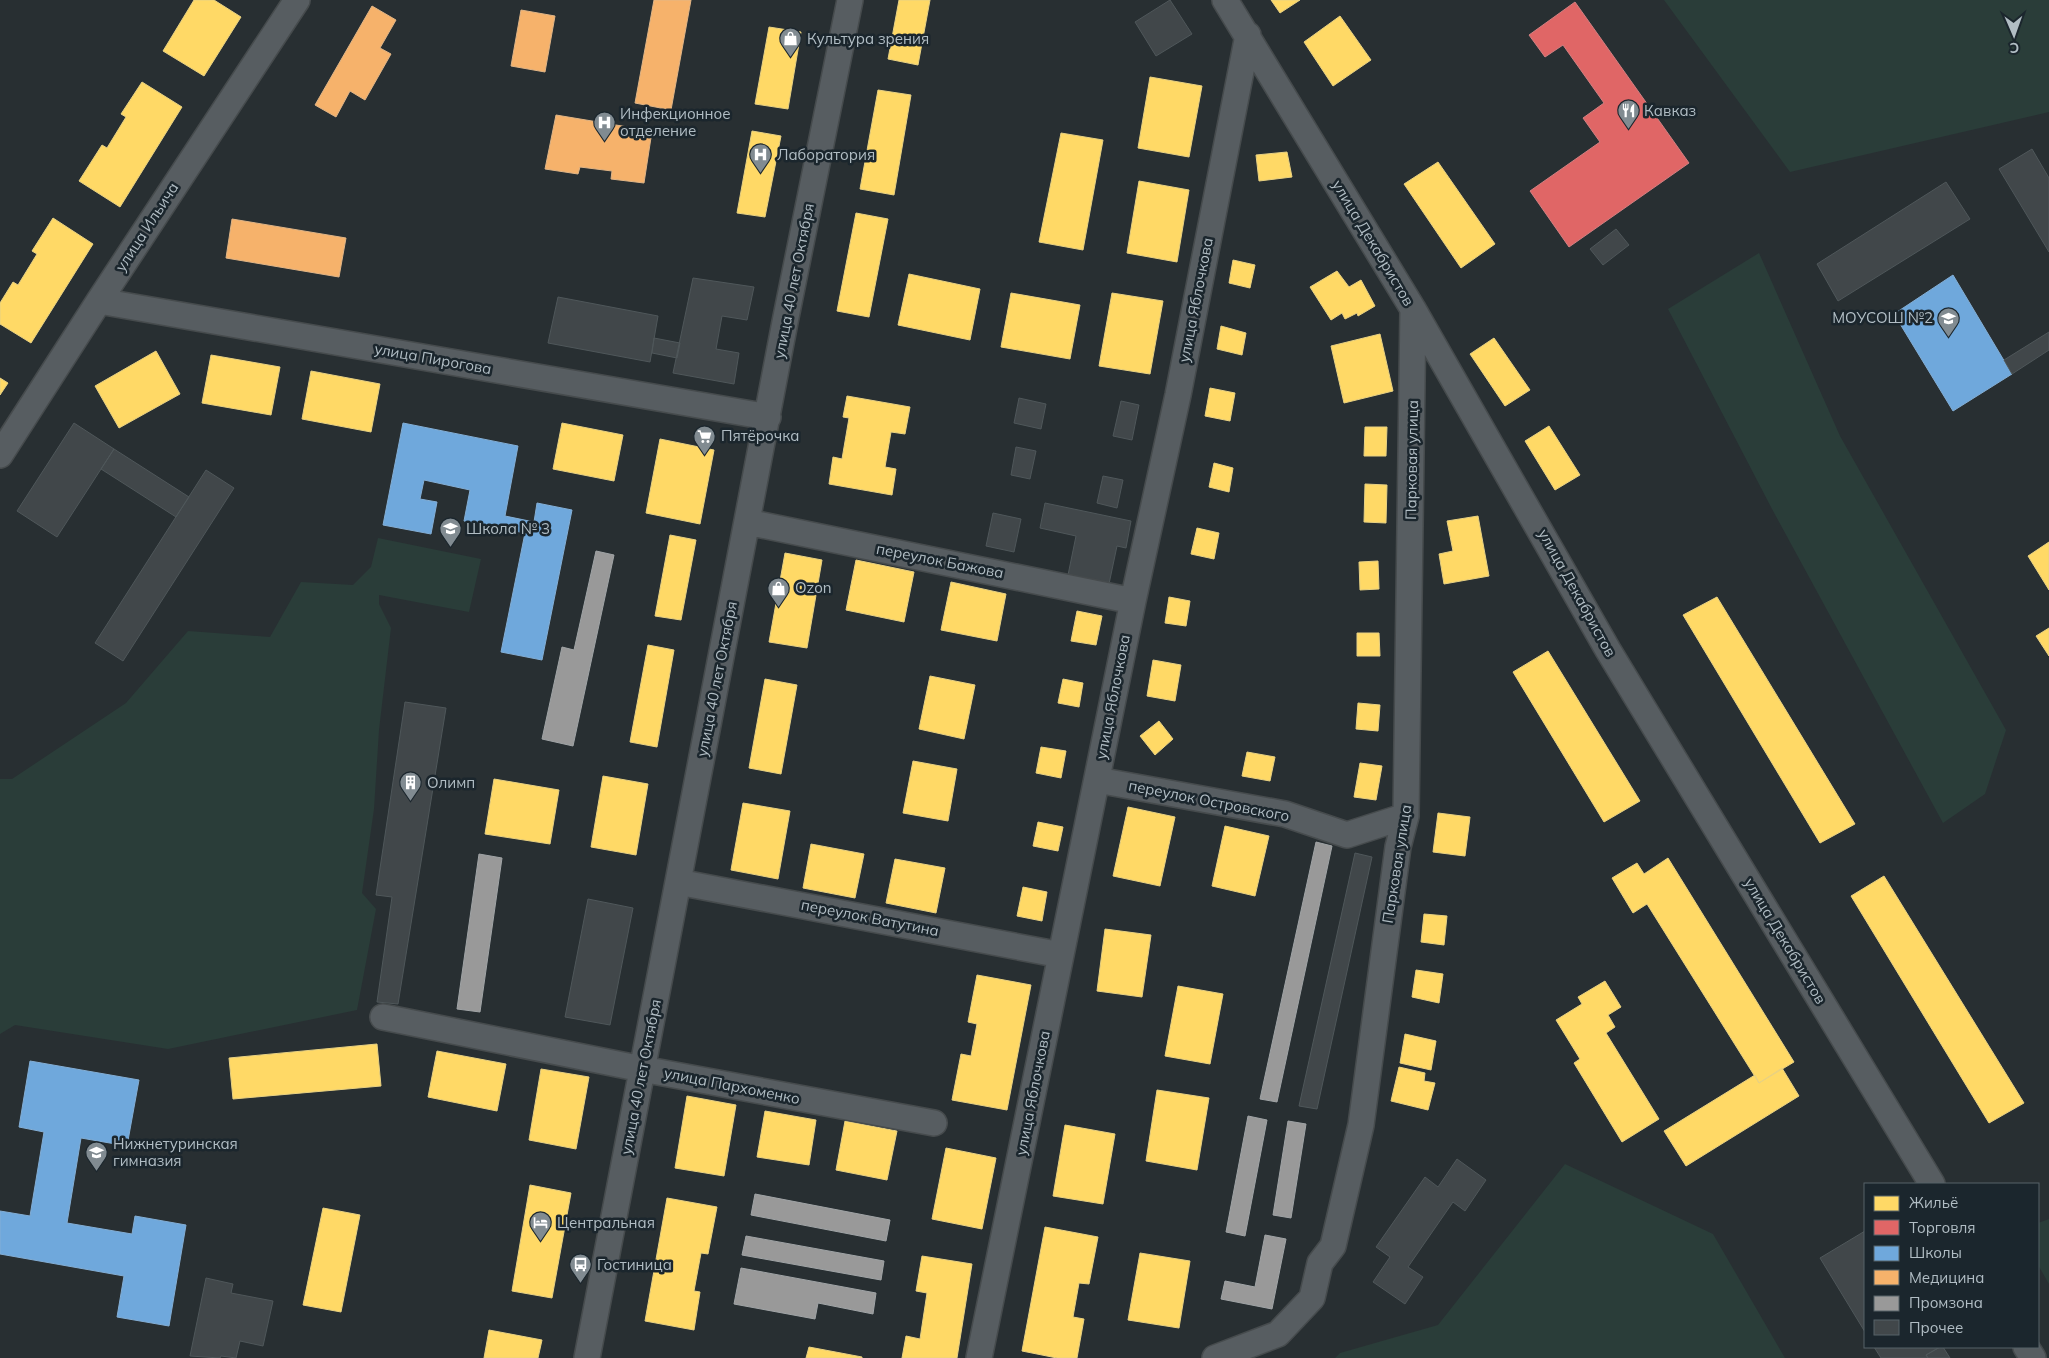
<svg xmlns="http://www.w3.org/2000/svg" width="2049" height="1358" font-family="Mulish,sans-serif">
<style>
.green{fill:#2a3d39}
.homes{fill:#ffd966;stroke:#e8d182}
.shops{fill:#e06666;stroke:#d28082}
.schools{fill:#6fa8dc;stroke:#83aed5}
.health{fill:#f6b26b;stroke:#e1b586}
.industry{fill:#999;stroke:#a0a4a6}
.building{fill:#41474a;stroke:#4f575a}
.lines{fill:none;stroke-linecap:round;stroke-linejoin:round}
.minor-casing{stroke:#464b4d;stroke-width:28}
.minor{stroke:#575d61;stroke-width:25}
.labels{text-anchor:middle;stroke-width:5;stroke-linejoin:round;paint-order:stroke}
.poi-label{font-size:15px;fill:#b1bdc4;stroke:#1b262d;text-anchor:start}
.street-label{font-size:15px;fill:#b1bdc4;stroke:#1b262d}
</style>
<rect width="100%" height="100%" fill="#282f32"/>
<path class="green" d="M 1664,0 L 2049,0 L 2049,112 L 1790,172 Z
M 1759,253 L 1840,436 L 2006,730 L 1985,794 L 1943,823 L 1772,509 L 1668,309 Z
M 378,538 L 481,559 L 469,612 L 379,595 L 379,604 L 391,628 L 379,730 L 374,809 L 362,893 L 376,909 L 357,1010 L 168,1049 L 15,1025 L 0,1034 L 0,779 L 12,779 L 126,703 L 188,631 L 270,637 L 301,582 L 353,585 L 371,567 Z
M 1565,1164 L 1713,1234 L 1785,1358 L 1335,1358 L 1340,1353 L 1438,1325 Z
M 2049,1219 L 2049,1284 L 2038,1265 L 2038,1223 Z"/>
<path class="homes" d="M 194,0 L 214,0 L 241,17 L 204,76 L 163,51 Z
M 899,0 L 930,0 L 918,65 L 888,59 Z
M 1271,0 L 1300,0 L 1280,13 Z
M 1340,16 L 1371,60 L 1333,86 L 1304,42 Z
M 769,27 L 801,32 L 788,109 L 755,104 Z
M 1150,77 L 1202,86 L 1189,157 L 1138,148 Z
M 142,82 L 182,107 L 120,207 L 79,181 L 102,145 L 107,148 L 126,117 L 121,114 Z
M 878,90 L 911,95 L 894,195 L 860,189 Z
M 752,131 L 781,136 L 765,217 L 737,213 Z
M 1061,133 L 1103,140 L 1083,250 L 1039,242 Z
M 1287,152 L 1292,177 L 1259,181 L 1256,155 Z
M 1438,162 L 1495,244 L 1461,268 L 1404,184 Z
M 1139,181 L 1189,190 L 1177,262 L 1127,253 Z
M 856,213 L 888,219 L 869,317 L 837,311 Z
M 53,218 L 93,244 L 31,343 L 0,324 L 0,303 L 13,282 L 18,285 L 37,254 L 32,251 Z
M 1233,260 L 1255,265 L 1250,288 L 1229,283 Z
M 1337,271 L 1349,287 L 1361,280 L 1375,306 L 1358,316 L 1357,313 L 1345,319 L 1342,313 L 1331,320 L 1310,287 Z
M 909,274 L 980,289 L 970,340 L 898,325 Z
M 1011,293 L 1080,305 L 1070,359 L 1001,347 Z
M 1112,293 L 1163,301 L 1150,374 L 1099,366 Z
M 1221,326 L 1246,333 L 1242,355 L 1217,349 Z
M 1380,334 L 1393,391 L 1344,403 L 1331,346 Z
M 1494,338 L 1530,390 L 1505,406 L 1470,354 Z
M 156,351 L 180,394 L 119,428 L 95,386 Z
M 211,355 L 280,367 L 271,415 L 202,403 Z
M 311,371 L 380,384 L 371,432 L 302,419 Z
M 0,378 L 8,383 L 0,395 Z
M 1210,388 L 1235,393 L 1230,421 L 1205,416 Z
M 847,396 L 910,407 L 905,434 L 891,432 L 885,467 L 896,469 L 892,495 L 829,484 L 833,457 L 842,459 L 849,418 L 843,417 Z
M 562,423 L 623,435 L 614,481 L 553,469 Z
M 1549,426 L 1580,475 L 1555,490 L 1525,441 Z
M 1365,427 L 1387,427 L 1386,456 L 1364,456 Z
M 660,439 L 714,450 L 700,524 L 646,513 Z
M 1214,463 L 1233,468 L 1229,492 L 1209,487 Z
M 1365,484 L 1387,485 L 1386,523 L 1364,522 Z
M 1478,516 L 1489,576 L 1444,584 L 1439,554 L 1453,551 L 1447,521 Z
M 1197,528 L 1219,533 L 1214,559 L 1191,554 Z
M 670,535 L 696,540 L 681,620 L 655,616 Z
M 2049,542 L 2049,590 L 2028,556 Z
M 785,553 L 822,560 L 807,648 L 769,642 Z
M 856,560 L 914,572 L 904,622 L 846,610 Z
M 1378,561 L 1379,589 L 1360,590 L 1359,562 Z
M 951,582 L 1006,594 L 997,641 L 941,630 Z
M 1169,597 L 1190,601 L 1186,626 L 1165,623 Z
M 1717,597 L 1855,824 L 1820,843 L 1683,615 Z
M 1077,611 L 1102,616 L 1096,645 L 1071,641 Z
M 2049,628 L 2049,656 L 2036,636 Z
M 1357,633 L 1379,633 L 1380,656 L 1357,656 Z
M 648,645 L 674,650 L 657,747 L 630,742 Z
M 1548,651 L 1640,801 L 1604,822 L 1513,672 Z
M 1153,660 L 1181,665 L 1175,701 L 1147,696 Z
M 930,676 L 975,685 L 964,739 L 919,729 Z
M 765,679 L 797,685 L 781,774 L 749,768 Z
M 1063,679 L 1083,683 L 1079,707 L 1058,703 Z
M 1358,703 L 1380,705 L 1378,731 L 1356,729 Z
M 1159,721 L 1173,739 L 1155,755 L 1140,736 Z
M 1041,747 L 1066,751 L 1061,778 L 1036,773 Z
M 1247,752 L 1275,757 L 1270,781 L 1242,776 Z
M 913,761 L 957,769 L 948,821 L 903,813 Z
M 1360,763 L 1382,766 L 1376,800 L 1354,797 Z
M 603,776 L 648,784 L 636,855 L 591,847 Z
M 494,779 L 559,790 L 550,844 L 485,834 Z
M 743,803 L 790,811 L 778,879 L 731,870 Z
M 1128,807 L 1175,817 L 1160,886 L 1113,876 Z
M 1438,813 L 1470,817 L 1465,856 L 1433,852 Z
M 1038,822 L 1063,827 L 1058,851 L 1033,846 Z
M 1225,826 L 1269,836 L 1255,896 L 1212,886 Z
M 811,844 L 864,854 L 855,898 L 803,888 Z
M 1668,858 L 1794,1062 L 1759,1083 L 1647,904 L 1633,913 L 1612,878 L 1637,863 L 1644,874 Z
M 895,859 L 945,868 L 936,913 L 886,903 Z
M 1884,876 L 2024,1103 L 1989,1123 L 1851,896 Z
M 1023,887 L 1047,892 L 1042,921 L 1017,916 Z
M 1424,914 L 1447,916 L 1444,945 L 1421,942 Z
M 1105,929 L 1151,935 L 1142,997 L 1097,991 Z
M 1416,970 L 1443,974 L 1439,1003 L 1412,997 Z
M 977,975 L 1031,985 L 1007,1110 L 952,1100 L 961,1054 L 971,1056 L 977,1024 L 968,1022 Z
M 1605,981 L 1621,1007 L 1608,1015 L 1615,1027 L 1606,1033 L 1659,1119 L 1622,1142 L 1574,1063 L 1580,1059 L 1556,1020 L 1582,1004 L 1578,997 Z
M 1178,986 L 1223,994 L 1210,1064 L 1165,1056 Z
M 1405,1034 L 1436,1041 L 1431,1070 L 1400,1063 Z
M 377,1044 L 381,1086 L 233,1099 L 229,1058 Z
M 437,1051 L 506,1064 L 497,1111 L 428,1097 Z
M 1399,1067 L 1425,1073 L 1424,1081 L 1435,1083 L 1428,1110 L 1391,1101 Z
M 1782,1068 L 1799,1096 L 1686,1166 L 1664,1131 L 1755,1075 L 1759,1083 Z
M 541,1069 L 589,1077 L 576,1149 L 529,1140 Z
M 1157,1090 L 1209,1098 L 1197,1170 L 1146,1161 Z
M 687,1096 L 736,1105 L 724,1176 L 675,1168 Z
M 765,1111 L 816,1120 L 809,1165 L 757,1157 Z
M 845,1121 L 897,1131 L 887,1180 L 836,1170 Z
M 1065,1125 L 1115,1134 L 1103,1204 L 1053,1196 Z
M 946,1148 L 996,1158 L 982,1229 L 932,1219 Z
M 530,1185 L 571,1193 L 552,1298 L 512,1291 Z
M 667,1198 L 717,1207 L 708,1254 L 701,1253 L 694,1291 L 700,1292 L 694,1330 L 645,1321 Z
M 323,1208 L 360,1215 L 341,1312 L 303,1305 Z
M 1045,1227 L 1098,1237 L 1089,1284 L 1079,1283 L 1073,1317 L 1084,1319 L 1077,1358 L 1057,1358 L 1022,1351 Z
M 1140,1253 L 1190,1261 L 1179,1328 L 1128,1320 Z
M 922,1256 L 972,1264 L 957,1358 L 902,1358 L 906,1336 L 920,1339 L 927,1293 L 916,1291 Z
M 489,1330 L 542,1340 L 538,1358 L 484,1358 Z
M 809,1347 L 862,1357 L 862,1358 L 806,1358 Z"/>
<path class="shops" d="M 1575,2 L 1689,163 L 1569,247 L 1530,191 L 1600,142 L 1583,118 L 1604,103 L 1563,45 L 1545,57 L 1529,35 Z"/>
<path class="schools" d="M 1953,275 L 2012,374 L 1953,411 L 1894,314 Z
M 403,423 L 518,446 L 505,516 L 534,522 L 537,503 L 572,510 L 542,660 L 501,652 L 525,533 L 464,521 L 470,490 L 424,480 L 420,499 L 437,502 L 431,534 L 383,525 Z
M 30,1061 L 139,1080 L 127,1146 L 81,1138 L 67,1223 L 132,1234 L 135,1216 L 186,1225 L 169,1326 L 117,1317 L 124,1276 L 0,1254 L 0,1211 L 30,1216 L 44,1132 L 19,1127 Z"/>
<path class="health" d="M 654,0 L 691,0 L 671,110 L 635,103 Z
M 372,6 L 396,20 L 380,48 L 391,54 L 365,100 L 350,91 L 336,117 L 315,105 Z
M 521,10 L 555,16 L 545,72 L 511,66 Z
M 556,115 L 652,131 L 644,183 L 611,179 L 612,171 L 580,167 L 578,174 L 545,169 Z
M 232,219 L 346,238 L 339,277 L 226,258 Z"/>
<path class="industry" d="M 596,551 L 614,555 L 573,746 L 542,739 L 562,647 L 574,650 Z
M 1316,842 L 1332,846 L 1277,1102 L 1260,1099 Z
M 479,854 L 502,858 L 480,1012 L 457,1009 Z
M 1248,1116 L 1267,1120 L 1245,1236 L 1226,1232 Z
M 1288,1121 L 1306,1124 L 1291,1218 L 1273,1215 Z
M 755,1194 L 890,1220 L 886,1241 L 751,1215 Z
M 1265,1235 L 1286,1239 L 1272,1309 L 1221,1299 L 1225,1281 L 1255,1287 Z
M 746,1236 L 884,1261 L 881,1280 L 742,1255 Z
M 741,1268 L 876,1293 L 873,1314 L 818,1303 L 815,1319 L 734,1304 Z"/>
<path class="building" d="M 1170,0 L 1192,34 L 1156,56 L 1135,22 Z
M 2032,149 L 2049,178 L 2049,252 L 1999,169 Z
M 1946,182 L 1970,219 L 1838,301 L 1817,264 Z
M 1616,229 L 1629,245 L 1603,265 L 1590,249 Z
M 693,278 L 754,287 L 747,320 L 722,316 L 716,349 L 739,353 L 734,384 L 673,373 Z
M 558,297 L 658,316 L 650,362 L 548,343 Z
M 2049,332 L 2049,350 L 2012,374 L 2004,360 Z
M 654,338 L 680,343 L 677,358 L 652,353 Z
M 1019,398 L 1046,404 L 1041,429 L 1014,423 Z
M 1121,401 L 1139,405 L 1132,440 L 1113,436 Z
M 74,423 L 114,449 L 57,537 L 17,511 Z
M 1016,447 L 1036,451 L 1030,479 L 1011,475 Z
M 114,449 L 189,497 L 176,517 L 101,469 Z
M 206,470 L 234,488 L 123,661 L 95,643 Z
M 1103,476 L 1123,480 L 1117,508 L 1097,503 Z
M 1045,503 L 1131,521 L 1126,548 L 1117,546 L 1109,584 L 1068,575 L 1076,536 L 1040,528 Z
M 993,513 L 1021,519 L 1014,552 L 986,546 Z
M 405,702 L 446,708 L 398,1004 L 377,1002 L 392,897 L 376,895 Z
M 1355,853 L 1372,857 L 1317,1109 L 1299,1106 Z
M 588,899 L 633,908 L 610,1025 L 565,1017 Z
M 1457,1159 L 1486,1180 L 1465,1211 L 1453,1202 L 1408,1267 L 1423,1277 L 1405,1304 L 1373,1282 L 1390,1257 L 1376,1247 L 1425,1177 L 1438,1187 Z
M 1865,1231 L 1865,1332 L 1820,1258 Z
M 206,1278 L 233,1284 L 231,1293 L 273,1301 L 263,1346 L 240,1341 L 236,1358 L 221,1356 L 220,1358 L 190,1356 Z
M 1874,1347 L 1940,1347 L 1926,1355 L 1928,1358 L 1881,1358 Z
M 1940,1347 L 1943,1347 L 1950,1358 L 1928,1358 L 1926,1355 Z"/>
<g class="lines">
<defs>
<path id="minor" d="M 1225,0 L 1413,309 L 1608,650 L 1932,1184
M 99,301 L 768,417
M 0,455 L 99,301 L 297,0
M 747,522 L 1133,601
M 1097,780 L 1285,814 L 1347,835 L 1406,816
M 678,882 L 1061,955
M 383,1017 L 642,1069 L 934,1123
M 2026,1347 L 2033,1358
M 587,1358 L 785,322 L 850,0
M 979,1358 L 1133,601 L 1178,395 L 1248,35
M 1215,1358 L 1278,1334 L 1312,1298 L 1320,1263 L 1333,1246 L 1361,1125 L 1398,847 L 1406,816 L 1413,309"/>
</defs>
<use href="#minor" class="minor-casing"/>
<use href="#minor" class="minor"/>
</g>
<defs>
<symbol id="shop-pin" viewBox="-11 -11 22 30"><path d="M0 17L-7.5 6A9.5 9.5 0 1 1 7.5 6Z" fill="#818b91" stroke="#1b262d"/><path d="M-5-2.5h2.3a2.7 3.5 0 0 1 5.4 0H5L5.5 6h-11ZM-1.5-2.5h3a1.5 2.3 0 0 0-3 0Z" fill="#fff"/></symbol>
<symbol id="restaurant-pin" viewBox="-11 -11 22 30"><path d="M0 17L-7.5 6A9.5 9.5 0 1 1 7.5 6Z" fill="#818b91" stroke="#1b262d"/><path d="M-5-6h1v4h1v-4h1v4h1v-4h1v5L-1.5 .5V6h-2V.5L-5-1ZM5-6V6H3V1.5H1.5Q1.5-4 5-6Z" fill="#fff"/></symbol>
<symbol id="hospital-pin" viewBox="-11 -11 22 30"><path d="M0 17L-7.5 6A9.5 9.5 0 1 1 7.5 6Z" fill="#818b91" stroke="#1b262d"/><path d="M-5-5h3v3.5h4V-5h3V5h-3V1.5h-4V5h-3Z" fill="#fff"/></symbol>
<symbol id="school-pin" viewBox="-11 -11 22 30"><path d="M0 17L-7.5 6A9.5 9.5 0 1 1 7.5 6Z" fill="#818b91" stroke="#1b262d"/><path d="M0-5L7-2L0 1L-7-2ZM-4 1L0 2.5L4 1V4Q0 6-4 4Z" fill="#fff"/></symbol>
<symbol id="supermarket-pin" viewBox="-11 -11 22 30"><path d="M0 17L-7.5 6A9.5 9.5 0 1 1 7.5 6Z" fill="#818b91" stroke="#1b262d"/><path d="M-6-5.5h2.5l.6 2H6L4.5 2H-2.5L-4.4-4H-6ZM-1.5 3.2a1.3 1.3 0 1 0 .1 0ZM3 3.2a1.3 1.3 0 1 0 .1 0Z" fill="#fff"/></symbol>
<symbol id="building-pin" viewBox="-11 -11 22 30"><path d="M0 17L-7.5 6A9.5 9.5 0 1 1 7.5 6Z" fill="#818b91" stroke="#1b262d"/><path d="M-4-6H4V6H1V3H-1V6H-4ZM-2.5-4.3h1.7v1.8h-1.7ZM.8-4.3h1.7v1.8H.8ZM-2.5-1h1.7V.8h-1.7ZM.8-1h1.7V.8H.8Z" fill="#fff"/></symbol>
<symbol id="hotel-pin" viewBox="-11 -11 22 30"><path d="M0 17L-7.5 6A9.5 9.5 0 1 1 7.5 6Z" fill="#818b91" stroke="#1b262d"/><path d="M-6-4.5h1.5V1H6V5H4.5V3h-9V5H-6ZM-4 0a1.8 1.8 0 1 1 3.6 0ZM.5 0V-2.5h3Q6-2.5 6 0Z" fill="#fff"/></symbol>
<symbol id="bus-pin" viewBox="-11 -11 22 30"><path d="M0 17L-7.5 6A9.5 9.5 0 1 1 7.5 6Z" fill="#818b91" stroke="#1b262d"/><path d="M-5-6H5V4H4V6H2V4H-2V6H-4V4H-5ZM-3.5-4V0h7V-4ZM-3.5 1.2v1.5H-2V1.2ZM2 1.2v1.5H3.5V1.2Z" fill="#fff"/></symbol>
</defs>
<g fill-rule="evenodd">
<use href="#shop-pin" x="778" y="26" width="25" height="34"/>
<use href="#restaurant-pin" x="1616" y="98" width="25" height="34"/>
<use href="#hospital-pin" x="592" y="110" width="25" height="34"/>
<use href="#hospital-pin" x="748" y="142" width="25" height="34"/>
<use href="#school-pin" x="1936" y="306" width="25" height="34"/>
<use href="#supermarket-pin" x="692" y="424" width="25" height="34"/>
<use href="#school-pin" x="438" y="516" width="25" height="34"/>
<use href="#shop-pin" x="766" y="576" width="25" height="34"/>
<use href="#building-pin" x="398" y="770" width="25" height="34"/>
<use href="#school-pin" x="84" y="1140" width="25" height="34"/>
<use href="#hotel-pin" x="528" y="1210" width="25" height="34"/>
<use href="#bus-pin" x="568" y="1252" width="25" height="34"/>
</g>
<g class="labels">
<g class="poi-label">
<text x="807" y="44">Культура зрения</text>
<text x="1644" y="116">Кавказ</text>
<text x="620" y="119">Инфекционное<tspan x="620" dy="17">отделение</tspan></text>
<text x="777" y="160">Лаборатория</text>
<text x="1933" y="323" text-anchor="end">МОУСОШ №2</text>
<text x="721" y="441">Пятёрочка</text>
<text x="466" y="534">Школа № 3</text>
<text x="795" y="593">Ozon</text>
<text x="427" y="788">Олимп</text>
<text x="113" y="1149">Нижнетуринская<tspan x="113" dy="17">гимназия</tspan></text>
<text x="557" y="1228">Центральная</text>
<text x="597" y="1270">Гостиница</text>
</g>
<g class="street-label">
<text transform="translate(147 227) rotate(-57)" y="5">улица Ильича</text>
<text transform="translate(1373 243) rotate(59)" y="5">улица Декабристов</text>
<text transform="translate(794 281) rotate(-79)" y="5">улица 40 лет Октября</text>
<text transform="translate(1196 300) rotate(-79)" y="5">улица Яблочкова</text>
<text transform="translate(433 359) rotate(10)" y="5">улица Пирогова</text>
<text transform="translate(1412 460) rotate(-89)" y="5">Парковая улица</text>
<text transform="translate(940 561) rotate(11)" y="5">переулок Бажова</text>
<text transform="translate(1577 593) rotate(61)" y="5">улица Декабристов</text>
<text transform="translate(717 679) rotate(-79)" y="5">улица 40 лет Октября</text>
<text transform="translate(1113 697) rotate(-79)" y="5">улица Яблочкова</text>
<text transform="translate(1209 801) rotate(11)" y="5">переулок Островского</text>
<text transform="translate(1397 864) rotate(-81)" y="5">Парковая улица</text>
<text transform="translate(870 918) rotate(11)" y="5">переулок Ватутина</text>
<text transform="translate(1785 941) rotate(59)" y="5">улица Декабристов</text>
<text transform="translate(641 1077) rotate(-79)" y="5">улица 40 лет Октября</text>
<text transform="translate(732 1086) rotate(11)" y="5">улица Пархоменко</text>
<text transform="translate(1033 1093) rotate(-79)" y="5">улица Яблочкова</text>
</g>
</g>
<rect x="1864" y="1183" width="175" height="165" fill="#1b262d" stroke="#576269"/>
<rect x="1874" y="1196" width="25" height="15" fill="#ffd966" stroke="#576269"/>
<text x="1909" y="1208" font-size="15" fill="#b1bdc4">Жильё</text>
<rect x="1874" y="1220" width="25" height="15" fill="#e06666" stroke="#576269"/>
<text x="1909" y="1233" font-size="15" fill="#b1bdc4">Торговля</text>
<rect x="1874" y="1246" width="25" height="15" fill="#6fa8dc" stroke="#576269"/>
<text x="1909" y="1258" font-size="15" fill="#b1bdc4">Школы</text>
<rect x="1874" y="1270" width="25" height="15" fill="#f6b26b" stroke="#576269"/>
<text x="1909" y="1283" font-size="15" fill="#b1bdc4">Медицина</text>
<rect x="1874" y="1296" width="25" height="15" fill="#999999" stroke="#576269"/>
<text x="1909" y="1308" font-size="15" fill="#b1bdc4">Промзона</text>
<rect x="1874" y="1320" width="25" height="15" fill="#41474a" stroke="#576269"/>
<text x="1909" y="1333" font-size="15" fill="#b1bdc4">Прочее</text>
<g transform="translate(2014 35) rotate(178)" stroke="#1b262d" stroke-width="4" paint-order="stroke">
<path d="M0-4L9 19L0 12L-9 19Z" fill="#b1bdc4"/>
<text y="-8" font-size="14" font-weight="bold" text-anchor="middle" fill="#b1bdc4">С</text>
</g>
</svg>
